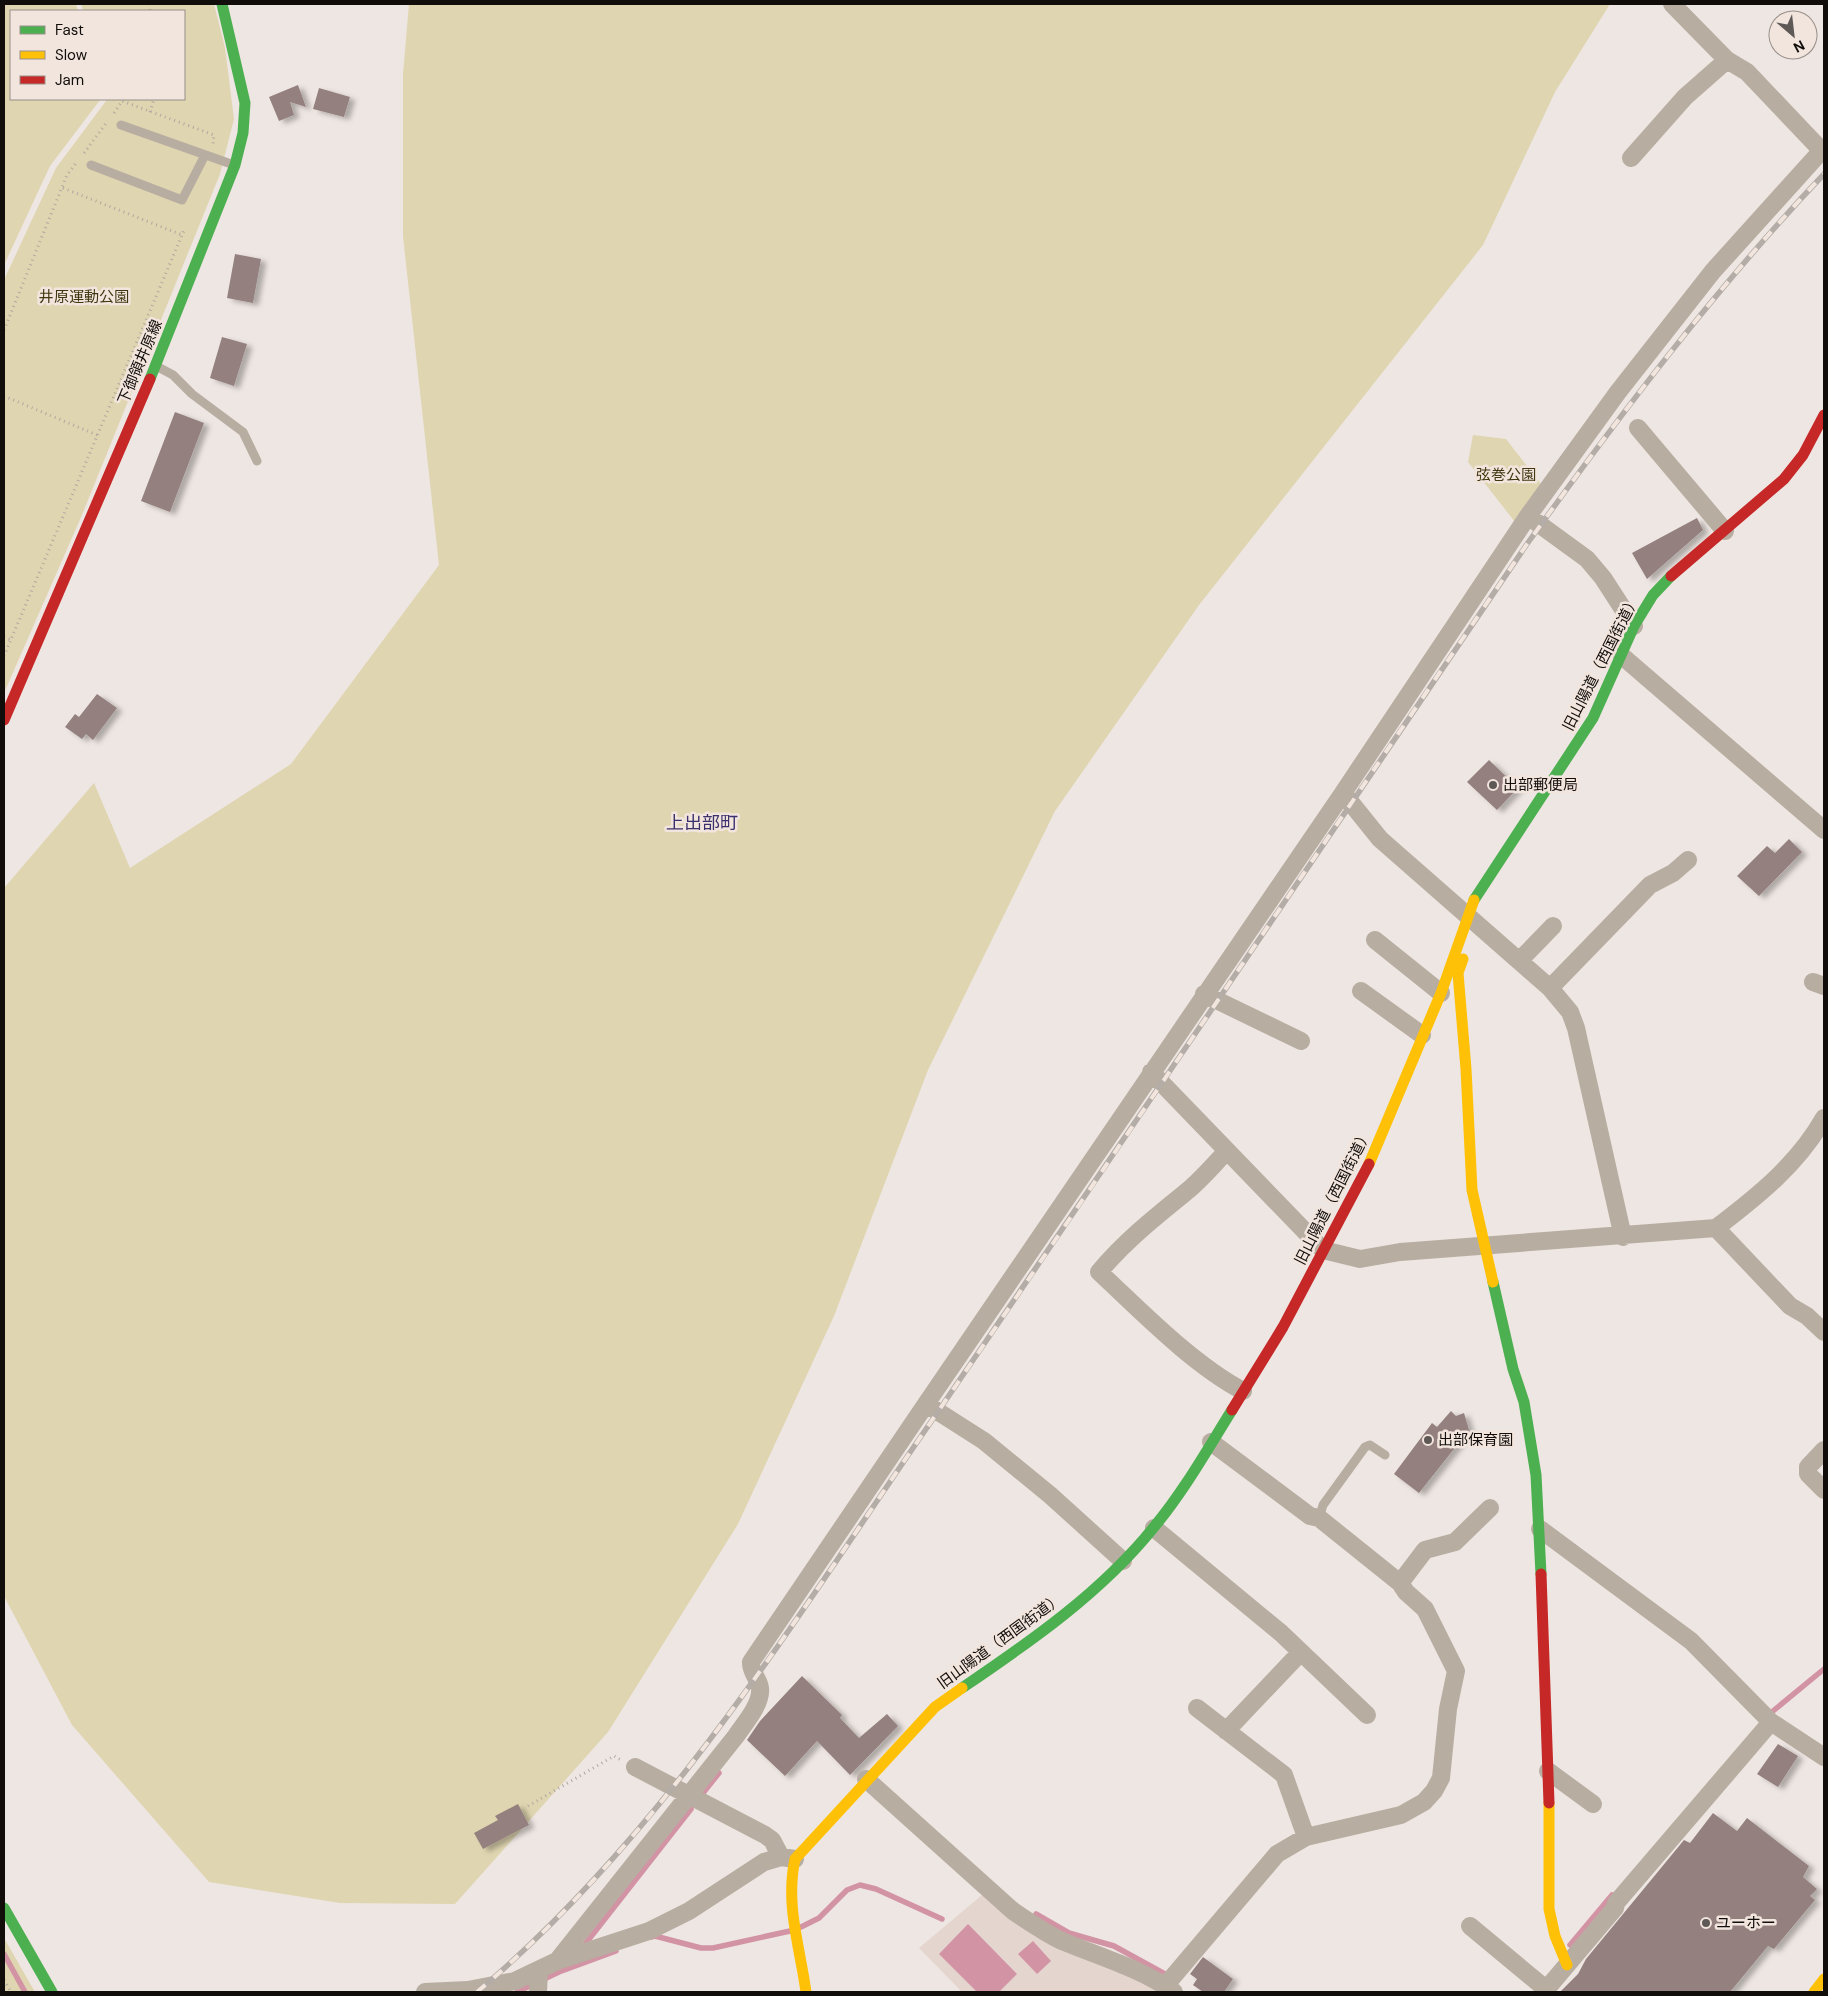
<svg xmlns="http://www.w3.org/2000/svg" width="1828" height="1996" font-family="'DM Sans','Noto Sans JP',sans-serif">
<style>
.built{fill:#e4d6cf}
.green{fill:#dfd5b0}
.water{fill:#d293a4}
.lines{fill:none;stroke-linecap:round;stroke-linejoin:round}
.stream{stroke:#d293a4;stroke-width:5.5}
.building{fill:#94817f;filter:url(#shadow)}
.path{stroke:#b1a8a0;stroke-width:3;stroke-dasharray:1 4;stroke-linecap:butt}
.lane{stroke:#b8ada1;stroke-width:9}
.street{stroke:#b8ada1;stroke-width:18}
.fast{stroke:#4caf50;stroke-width:11}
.slow{stroke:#ffc107;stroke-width:11}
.jam{stroke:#c62828;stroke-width:11}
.rail-casing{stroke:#b4aca6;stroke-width:5.5}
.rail{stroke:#f2e5de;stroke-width:4;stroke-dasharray:11;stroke-linecap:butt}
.poi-dot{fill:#5e5956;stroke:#f2e5de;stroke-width:2}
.labels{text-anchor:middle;stroke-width:5;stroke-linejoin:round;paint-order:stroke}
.park-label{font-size:15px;fill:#3f3710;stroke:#f2e5de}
.street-label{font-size:15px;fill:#110d0a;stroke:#f2e5de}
.poi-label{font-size:15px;fill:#110d0a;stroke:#f2e5de;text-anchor:start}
.quarter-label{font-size:18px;fill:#3a306b;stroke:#f2e5de}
</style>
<defs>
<filter id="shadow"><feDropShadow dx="5.5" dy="3" stdDeviation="2.5" flood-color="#0004"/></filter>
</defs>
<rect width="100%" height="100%" fill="#eee6e2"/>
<path class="built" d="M 982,1895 L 1034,1936 L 1116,1970 L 1161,1992 L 962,1992 L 919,1948 Z"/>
<path class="green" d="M 4,4 L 76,4 L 78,11 L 11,11 L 11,99 L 100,100 L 50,166 L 4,265 Z
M 81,4 L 214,4 L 225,48 L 234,119 L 220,174 L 82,515 L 4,693 L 4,280 L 56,168 L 106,101 L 106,99 L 184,99 L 184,11 L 83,11 Z
M 409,4 L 1610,4 L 1555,92 L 1483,245 L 1199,605 L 1055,811 L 928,1070 L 834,1316 L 738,1524 L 608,1732 L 455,1904 L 340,1903 L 209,1882 L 72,1725 L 4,1596 L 4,888 L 94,783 L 130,868 L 291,764 L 439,565 L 403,236 L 403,74 Z
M 1473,435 L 1506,439 L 1541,484 L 1515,522 L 1468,462 Z
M 4,1938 L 35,1992 L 4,1992 Z"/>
<path class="water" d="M 968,1924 L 1017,1974 L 999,1992 L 977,1992 L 939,1954 Z
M 1033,1941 L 1051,1961 L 1037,1974 L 1018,1954 Z"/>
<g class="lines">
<path class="stream" d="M 1767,1716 L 1824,1669
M 703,1793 L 719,1773
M 1036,1914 L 1069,1933 L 1114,1946 L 1165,1974
M 801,1927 L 819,1918 L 847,1890 L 860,1885 L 876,1889 L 942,1919
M 651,1937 L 655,1936 L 701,1948 L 713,1948 L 790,1931
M 586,1943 L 691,1809
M 1570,1945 L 1612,1895
M 4,1954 L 25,1992
M 517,1992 L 559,1972 L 616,1951"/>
</g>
<path class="building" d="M 298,85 L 306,107 L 290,102 L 294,115 L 279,121 L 269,97 Z
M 319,88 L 350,97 L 344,117 L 313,109 Z
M 235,254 L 261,259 L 253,303 L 227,298 Z
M 222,337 L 247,344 L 234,386 L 210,378 Z
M 175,412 L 204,423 L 170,512 L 141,501 Z
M 1697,518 L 1703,530 L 1647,579 L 1632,553 Z
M 97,694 L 117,708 L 93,740 L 86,734 L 82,739 L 65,727 L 75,714 L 79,717 Z
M 1489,760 L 1518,788 L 1497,810 L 1467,782 Z
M 1789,839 L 1802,852 L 1759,896 L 1737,876 L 1767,846 L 1775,853 Z
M 1451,1411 L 1456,1416 L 1464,1413 L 1469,1430 L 1419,1493 L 1394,1474 L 1432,1423 L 1437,1427 Z
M 802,1676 L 842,1715 L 840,1718 L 859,1738 L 887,1714 L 898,1726 L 850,1775 L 817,1741 L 785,1776 L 747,1740 L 760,1721 Z
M 1778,1744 L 1798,1756 L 1778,1787 L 1757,1774 Z
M 518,1804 L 529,1825 L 483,1849 L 474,1833 L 498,1820 L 495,1816 Z
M 1713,1813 L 1737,1831 L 1747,1818 L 1809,1866 L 1803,1877 L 1817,1889 L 1810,1896 L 1815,1900 L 1774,1949 L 1768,1946 L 1730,1992 L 1560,1992 L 1578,1974 L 1586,1959 L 1684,1840 L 1690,1843 Z
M 1203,1957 L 1233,1979 L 1224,1992 L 1203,1992 L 1193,1985 L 1197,1979 L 1190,1974 Z"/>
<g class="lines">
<path class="path" d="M 149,4 L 150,11
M 150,112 L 154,99
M 114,113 L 122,101 L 214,135 L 213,144
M 84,153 L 107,122
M 63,188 L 182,235
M 4,330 L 67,175 L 77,162
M 4,396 L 97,435
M 4,637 L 11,640
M 4,656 L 185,228
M 528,1806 L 614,1756 L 621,1760
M 4,1980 L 11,1992"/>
<path class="lane" d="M 121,125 L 234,165
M 91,165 L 182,200 L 205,155
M 158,367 L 173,375 L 192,394 L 243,432 L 257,461
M 1319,1518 L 1323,1505 L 1365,1447 L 1370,1445 L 1385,1455"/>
<path class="street" d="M 1672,4 L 1727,60 L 1747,72 L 1824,153
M 1631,158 L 1685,97 L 1727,60
M 1638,428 L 1725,531
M 1528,516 L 1587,559 L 1603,578 L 1634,626
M 1622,656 L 1824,830
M 1343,793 L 1380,839 L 1550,988 L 1570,1012 L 1576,1028 L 1623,1237
M 1375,940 L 1441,993
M 1519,961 L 1553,926
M 1813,982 L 1824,986
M 1550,988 L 1650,885 L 1673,873 L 1688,860
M 1361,991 L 1422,1035
M 1204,994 L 1301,1041
M 1151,1072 L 1323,1250 L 1360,1259 L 1400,1252 L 1716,1228 L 1790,1306 L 1807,1316 L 1824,1332
M 1227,1151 C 1214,1164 1201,1180 1186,1192 C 1155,1217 1125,1241 1099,1272 C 1141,1311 1192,1364 1243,1391
M 1716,1228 C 1758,1196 1798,1164 1824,1118
M 1824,1450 L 1808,1467 L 1808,1474 L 1824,1490
M 1154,1528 L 1281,1633 L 1367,1715
M 1540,1529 L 1691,1641 L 1771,1722 L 1824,1757
M 1123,1561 L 1050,1495 L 984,1441 L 926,1404 L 1343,793 L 1528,516 L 1618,392 L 1713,271 L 1824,148
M 1400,1583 L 1425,1550 L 1455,1542 L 1490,1508
M 1197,1708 L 1284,1775 L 1306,1837
M 1226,1731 L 1301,1652
M 635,1767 L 765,1835 L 772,1840 L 781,1857
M 1548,1771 L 1593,1804
M 866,1779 L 1013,1911 C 1029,1922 1045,1933 1062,1941 C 1100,1957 1140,1968 1174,1992
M 1470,1926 L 1547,1990
M 557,1961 L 736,1736 C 744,1724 762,1704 760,1688 C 759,1679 750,1672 751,1662 L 926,1404
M 1165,1986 L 1277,1854 L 1306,1837 L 1401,1815 L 1424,1802 L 1434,1791 L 1441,1778 L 1448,1709 L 1456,1671 L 1425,1609 L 1406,1592 L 1400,1583 L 1319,1518 L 1310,1516 L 1211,1442
M 425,1992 L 468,1990 L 515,1981 L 557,1961 L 649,1931 L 689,1911 L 764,1862 L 781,1857 L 795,1859
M 538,1992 L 539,1970
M 1544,1992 L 1615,1908 L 1616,1903 L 1771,1722"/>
<path class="fast" d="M 150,379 L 235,165 L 243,133 L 245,103 L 222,4
M 1474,900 L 1593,718 L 1634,626 L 1653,595 L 1671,576
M 1493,1282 L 1513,1369 L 1524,1402 L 1536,1475 L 1541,1574
M 962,1688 C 1030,1642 1102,1592 1154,1527 C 1184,1491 1207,1450 1232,1410
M 4,1908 L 52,1992"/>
<path class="slow" d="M 1463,959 L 1458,973 L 1466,1069 L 1472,1190 L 1493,1282
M 1369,1164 L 1441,993 L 1474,900
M 1549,1803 L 1549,1909 L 1555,1936 L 1567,1965
M 806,1992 C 800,1947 785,1905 795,1859 L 935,1707 L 962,1688
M 1814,1992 L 1824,1979"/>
<path class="jam" d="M 1671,576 L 1784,479 L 1803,455 L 1824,415
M 4,720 L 150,379
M 1232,1410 L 1283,1327 L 1369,1164
M 1541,1574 L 1549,1803"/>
<defs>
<path id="rail" d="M 477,1992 C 666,1833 796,1617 935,1416 C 1134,1126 1329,835 1527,544 C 1619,416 1715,289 1824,174"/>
</defs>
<use href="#rail" class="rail-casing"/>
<use href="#rail" class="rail"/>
</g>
<g class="poi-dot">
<circle cx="1493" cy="785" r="5"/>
<circle cx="1428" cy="1440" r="5"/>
<circle cx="1706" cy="1923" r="5"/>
</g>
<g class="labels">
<g class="park-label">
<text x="84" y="302">井原運動公園</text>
<text x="1506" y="480">弦巻公園</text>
</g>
<g class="street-label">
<text transform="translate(140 362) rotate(-67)" y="5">下御領井原線</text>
<text transform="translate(1601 663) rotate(-63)" y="5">旧山陽道（西国街道）</text>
<text transform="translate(1333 1197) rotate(-63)" y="5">旧山陽道（西国街道）</text>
<text transform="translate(1000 1641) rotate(-36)" y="5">旧山陽道（西国街道）</text>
</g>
<g class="poi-label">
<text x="1503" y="790">出部郵便局</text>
<text x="1438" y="1445">出部保育園</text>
<text x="1716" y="1928">ユーホー</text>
</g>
<g class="quarter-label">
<text x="702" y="829">上出部町</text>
</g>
</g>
<rect width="1828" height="1996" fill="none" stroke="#110d0a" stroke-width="10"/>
<rect x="10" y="10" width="175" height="90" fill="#f2e5de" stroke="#988f89"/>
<rect x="20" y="26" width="25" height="8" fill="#4caf50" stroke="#988f89"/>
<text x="55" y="35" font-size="15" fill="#110d0a">Fast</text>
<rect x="20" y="51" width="25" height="8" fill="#ffc107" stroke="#988f89"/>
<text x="55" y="60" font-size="15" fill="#110d0a">Slow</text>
<rect x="20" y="76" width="25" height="8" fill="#c62828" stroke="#988f89"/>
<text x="55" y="85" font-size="15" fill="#110d0a">Jam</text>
<g transform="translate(1793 35) rotate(152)"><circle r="24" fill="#f2e5de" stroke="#988f89"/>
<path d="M0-4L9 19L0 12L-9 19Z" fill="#5e5956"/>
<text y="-8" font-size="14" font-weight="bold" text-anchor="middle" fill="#110d0a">N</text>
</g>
</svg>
